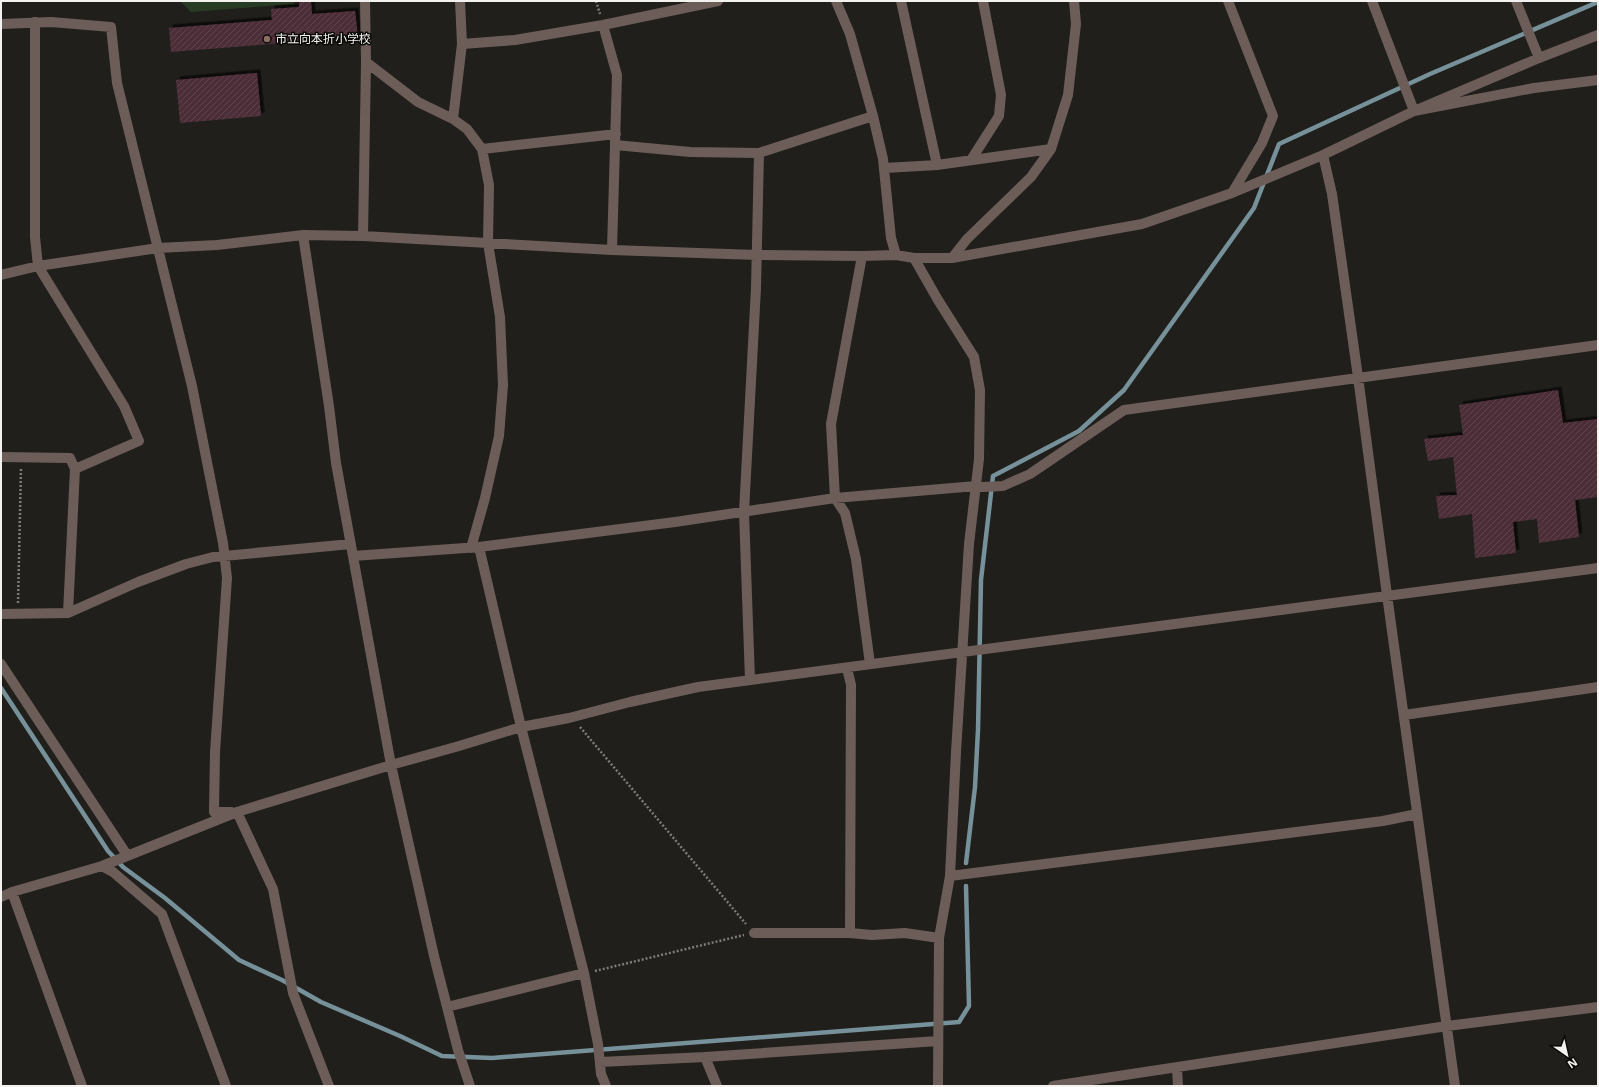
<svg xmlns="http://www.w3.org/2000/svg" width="1599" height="1087" font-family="'Noto Sans','Noto Sans JP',sans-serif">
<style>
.green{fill:#283b24}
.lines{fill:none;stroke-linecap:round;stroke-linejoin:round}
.stream{stroke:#76919a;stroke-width:4.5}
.building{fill:url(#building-hatch);filter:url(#shadow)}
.path{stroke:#7d7c79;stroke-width:2.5;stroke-dasharray:2 2;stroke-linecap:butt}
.minor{stroke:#6d5d58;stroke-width:10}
.education-dot{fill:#8d6e63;stroke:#090907;stroke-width:1.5}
.labels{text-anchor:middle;stroke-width:3;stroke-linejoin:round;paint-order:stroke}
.poi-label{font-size:12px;fill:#f3f2ef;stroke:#090907;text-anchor:start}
</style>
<defs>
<pattern id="building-hatch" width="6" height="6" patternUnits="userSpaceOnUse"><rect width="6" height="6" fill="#4c2d39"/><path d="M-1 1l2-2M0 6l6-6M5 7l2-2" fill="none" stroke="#5e424c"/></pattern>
<filter id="shadow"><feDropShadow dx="3.5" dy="-3.5" stdDeviation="0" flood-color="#0009"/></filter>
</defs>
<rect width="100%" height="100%" fill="#201f1b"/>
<path class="green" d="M 180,1 L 294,1 L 294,4 L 191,12 Z"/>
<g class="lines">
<path class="stream" d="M 1,688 L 108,851 L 123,867 L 165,898 L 239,960 L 282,980 L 321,1002 L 400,1036 L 442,1056 L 492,1058 L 959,1022 L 969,1006 L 966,886
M 966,863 L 975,787 L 978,730 L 981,580 L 993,476 L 1079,431 L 1124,390 L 1254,208 L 1279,144 L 1430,74 L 1598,2"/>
</g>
<path class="building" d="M 299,1 L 311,1 L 312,14 L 355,11 L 358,37 L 171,52 L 169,28 L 272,20 L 271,9 L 299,7 Z
M 257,73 L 261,116 L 180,123 L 176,80 Z
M 1558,390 L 1563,423 L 1598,419 L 1598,497 L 1575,500 L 1579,537 L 1539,543 L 1537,519 L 1513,522 L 1516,553 L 1475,558 L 1472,514 L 1439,519 L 1436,496 L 1457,495 L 1453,457 L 1428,461 L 1424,439 L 1463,435 L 1459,405 Z"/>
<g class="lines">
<path class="path" d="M 596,1 L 600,14
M 18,603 L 21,468
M 580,727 L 746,924
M 595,971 L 744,935"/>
<path class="minor" d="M 836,1 L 850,34 L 873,116 L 883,159 L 891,238 L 896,255
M 901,1 L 937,165
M 1228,1 L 1273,116 L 1262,143 L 1232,193
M 1372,1 L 1414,111 L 1534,88 L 1598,80
M 1516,1 L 1539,58
M 35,22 L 35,237 L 38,266 L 124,406 L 139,441 L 75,469
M 1,24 L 51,22 L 111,27 L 117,83 L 192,386 L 223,543 L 227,578 L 215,752 L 214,812 L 231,812
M 603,25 L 617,75 L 612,250
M 462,44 L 515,40 L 603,25 L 718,1
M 366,62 L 418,102 L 453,119 L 467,129 L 482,149 L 489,185 L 488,243 L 500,317 L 503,385 L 499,436 L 485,498 L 471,548
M 453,119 L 462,44 L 460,1
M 615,145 L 690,152 L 759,153 L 873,116
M 482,149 L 616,134
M 1323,155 L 1332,194 L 1358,377 L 1387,595 L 1455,1086
M 971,160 L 999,116 L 1001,95 L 983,1
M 885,168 L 937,165 L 1051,149
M 303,235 L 329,406 L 336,463 L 391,765 L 434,956 L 458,1050 L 470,1086
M 363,236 L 366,62 L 365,1
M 862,256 L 831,424 L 835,498 L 845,513 L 856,559 L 870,664
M 914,258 L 938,300 L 974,357 L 980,390 L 979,459 L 969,544 L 956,752 L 950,876 L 939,938 L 938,1086
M 952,258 L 967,239 L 1031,177 L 1051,149 L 1068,95 L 1076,24 L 1074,1
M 1,275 L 38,266 L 158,248 L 217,245 L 303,235 L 363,236 L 612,250 L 757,255 L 862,256 L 896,255 L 914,258 L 952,258 L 1142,224 L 1232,193 L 1280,173 L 1323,155 L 1414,111 L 1539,58 L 1598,35
M 1,457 L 70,458 L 75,469 L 68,613
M 479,547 L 521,727 L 584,973 L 598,1044 L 601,1074 L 606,1086
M 353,556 L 479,547 L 675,522 L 835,498 L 976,486 L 983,487 L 1003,486 L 1030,474 L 1124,410 L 1598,345
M 1,614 L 68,613 L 138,582 L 186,564 L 213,557 L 351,544
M 1,664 L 127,855
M 847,668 L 851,685 L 850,933
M 750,680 L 744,512 L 756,288 L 759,153
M 1404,715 L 1598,687
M 237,812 L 273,889 L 293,993 L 329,1086
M 102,866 L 113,872 L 162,914 L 226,1086
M 950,876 L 1383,821 L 1417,814
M 12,892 L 82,1086
M 1,897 L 12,892 L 102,866 L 237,812 L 391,765 L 459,746 L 521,727 L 569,718 L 630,702 L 698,687 L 1598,568
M 754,933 L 850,933 L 872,935 L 905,933 L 939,938
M 447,1007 L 584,973
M 705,1057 L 938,1041
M 600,1062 L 705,1057 L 717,1086
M 1177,1068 L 1178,1086
M 1053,1086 L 1447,1026 L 1598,1007"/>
</g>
<circle class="education-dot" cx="267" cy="39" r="4"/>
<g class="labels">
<g class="poi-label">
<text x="275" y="43">市立向本折小学校</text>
</g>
</g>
<rect width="1599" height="1087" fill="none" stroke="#f3f2ef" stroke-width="4"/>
<g transform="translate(1567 1055) rotate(146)" stroke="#090907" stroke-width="3" paint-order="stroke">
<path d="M0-3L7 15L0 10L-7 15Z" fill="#f3f2ef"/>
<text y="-6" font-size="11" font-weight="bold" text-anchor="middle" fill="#f3f2ef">N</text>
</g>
</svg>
